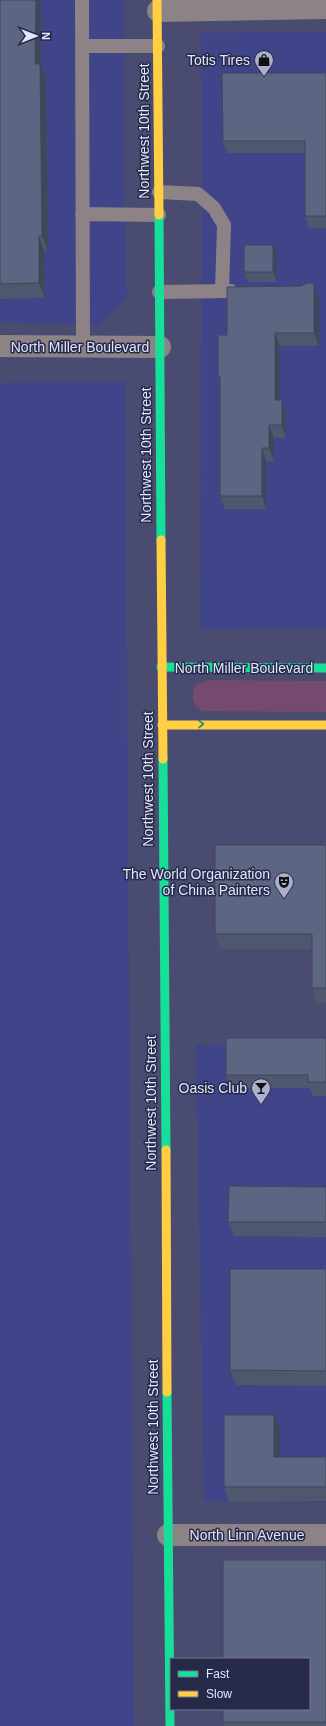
<svg xmlns="http://www.w3.org/2000/svg" width="326" height="1726" font-family="Arial,sans-serif">
<style>
.built{fill:#404488}
.green{fill:#744b6e}
.lines{fill:none;stroke-linecap:round;stroke-linejoin:round}
.lane{stroke:#8d8386;stroke-width:14}
.street{stroke:#8d8386;stroke-width:22}
.fast{stroke:#16e098;stroke-width:9}
.slow{stroke:#ffcf43;stroke-width:9}
.wall{fill:#4f576f}
.shaded-wall{fill:#40475a}
.building{fill:#5c6581;stroke:#40475a}
.oneway{stroke:#1e8570}
.labels{text-anchor:middle;stroke-width:3;stroke-linejoin:round;paint-order:stroke}
.poi-label{font-size:14px;fill:#e1e6fe;stroke:#262a48;text-anchor:end}
.street-label{font-size:14px;fill:#e1e6fe;stroke:#262a48}
</style>
<rect width="100%" height="100%" fill="#494c70"/>
<path class="built" d="M 0,0 L 124,0 L 124,196 L 127,297 L 99,325 L 0,322 Z
M 326,32 L 326,628 L 200,630 L 202,175 L 201,33 Z
M 125,382 L 134,1726 L 0,1726 L 0,383 Z
M 196,1045 L 326,1047 L 326,1502 L 204,1501 Z"/>
<path class="green" d="M 207,680 L 326,681 L 326,712 L 202,711 C 192,704 191,697 195,686 Z"/>
<g class="lines">
<path class="lane" d="M 82,0 L 83,347
M 82,46 L 158,46
M 159,192 L 198,194 L 214,208 L 224,225 L 222,291
M 82,214 L 159,215
M 159,292 L 231,291"/>
<path class="street" d="M 158,11 L 326,8
M 0,346 L 160,347
M 168,1535 L 326,1535"/>
<path class="fast" d="M 159,215 L 161,540
M 161,667 L 326,668
M 163,759 L 166,1150
M 167,1392 L 170,1726"/>
<path class="slow" d="M 157,0 L 159,215
M 161,540 L 163,759
M 162,725 L 326,725
M 166,1150 L 167,1392"/>
</g>
<path class="wall" d="M 0,0 L 41,65 L 46,79 L 48,251 L 44,251 L 45,298 L 0,299 Z
M 326,73 L 326,228 L 309,228 L 305,216 L 305,153 L 227,153 L 223,141 Z
M 277,255 L 277,282 L 248,282 L 244,272 Z
M 319,296 L 319,346 L 280,346 L 280,400 L 286,413 L 286,438 L 274,438 L 274,461 L 266,461 L 266,509 L 225,509 L 220,496 L 220,382 L 218,376 L 227,335 Z
M 326,845 L 326,1003 L 317,1003 L 312,988 L 312,949 L 220,949 L 215,934 Z
M 326,1038 L 326,1096 L 313,1096 L 310,1088 L 231,1088 L 226,1075 Z
M 326,1187 L 326,1237 L 234,1236 L 228,1222 Z
M 326,1269 L 326,1386 L 236,1385 L 230,1370 Z
M 280,1430 L 280,1457 L 326,1457 L 326,1501 L 229,1502 L 224,1487 Z
M 326,1560 L 326,1726 L 225,1726 L 223,1722 Z"/>
<path class="shaded-wall" d="M 36,0 L 41,0 L 41,65 L 46,79 L 48,251 L 42,236 L 35,64 Z
M 39,236 L 44,251 L 45,298 L 39,283 Z
M 273,245 L 277,255 L 277,282 L 273,272 Z
M 314,283 L 319,296 L 319,346 L 314,333 Z
M 275,333 L 280,346 L 280,413 L 275,400 Z
M 282,400 L 286,413 L 286,438 L 282,425 Z
M 269,425 L 274,438 L 274,461 L 269,448 Z
M 262,448 L 266,461 L 266,509 L 262,496 Z
M 274,1415 L 280,1430 L 280,1471 L 274,1457 Z"/>
<path class="building" d="M 0,0 L 36,0 L 35,64 L 40,64 L 42,236 L 39,236 L 39,283 L 0,284 Z
M 222,73 L 326,73 L 326,216 L 305,216 L 305,141 L 223,141 Z
M 244,245 L 273,245 L 273,272 L 244,272 Z
M 307,283 L 314,283 L 314,333 L 275,333 L 275,400 L 282,400 L 282,425 L 269,425 L 269,448 L 262,448 L 262,496 L 220,496 L 220,376 L 218,376 L 218,335 L 227,335 L 227,287 L 301,286 Z
M 215,845 L 326,845 L 326,988 L 312,988 L 312,934 L 215,934 Z
M 226,1038 L 326,1038 L 326,1082 L 308,1082 L 308,1075 L 226,1075 Z
M 229,1186 L 326,1187 L 326,1222 L 228,1222 Z
M 230,1269 L 326,1269 L 326,1371 L 230,1370 Z
M 224,1415 L 274,1415 L 274,1457 L 326,1457 L 326,1487 L 224,1487 Z
M 223,1560 L 326,1560 L 326,1722 L 223,1722 L 223,1709 L 309,1709 L 309,1659 L 223,1659 Z"/>
<defs><path id="oneway-chevron" d="M-2-3.5L2.5 0L-2 3.5" fill="none" stroke-width="1.6" stroke-linecap="round" stroke-linejoin="round"/></defs>
<use class="oneway" href="#oneway-chevron" transform="translate(201 724) rotate(-1)"/>
<defs>
<symbol id="shop-pin" viewBox="-11 -11 22 30"><path d="M0 17L-7.5 6A9.5 9.5 0 1 1 7.5 6Z" fill="#acb0cc" stroke="#262a48"/><path d="M-5-2.5h2.3a2.7 3.5 0 0 1 5.4 0H5L5.5 6h-11ZM-1.5-2.5h3a1.5 2.3 0 0 0-3 0Z" fill="#111"/></symbol>
<symbol id="theatre-pin" viewBox="-11 -11 22 30"><path d="M0 17L-7.5 6A9.5 9.5 0 1 1 7.5 6Z" fill="#acb0cc" stroke="#262a48"/><path d="M-5-5.5Q0-4 5-5.5V0Q5 5 0 6Q-5 5-5 0ZM-3.3-2.5H-1v1.5H-3.3ZM1-2.5H3.3v1.5H1ZM-2.8 1Q0 5.5 2.8 1Z" fill="#111"/></symbol>
<symbol id="bar-pin" viewBox="-11 -11 22 30"><path d="M0 17L-7.5 6A9.5 9.5 0 1 1 7.5 6Z" fill="#acb0cc" stroke="#262a48"/><path d="M-6-5H6L.8 .8V4.5H3.5V6h-7V4.5H-.8V.8Z" fill="#111"/></symbol>
</defs>
<g fill-rule="evenodd">
<use href="#shop-pin" x="253" y="49" width="22" height="30"/>
<use href="#theatre-pin" x="273" y="871" width="22" height="30"/>
<use href="#bar-pin" x="250" y="1077" width="22" height="30"/>
</g>
<g class="labels">
<g class="poi-label">
<text x="250" y="65">Totis Tires</text>
<text x="270" y="879">The World Organization<tspan x="270" dy="16">of China Painters</tspan></text>
<text x="247" y="1093">Oasis Club</text>
</g>
<g class="street-label">
<text transform="translate(144 131) rotate(-90)" y="5">Northwest 10th Street</text>
<text x="80" y="352">North Miller Boulevard</text>
<text transform="translate(146 455) rotate(-90)" y="5">Northwest 10th Street</text>
<text x="244" y="673">North Miller Boulevard</text>
<text transform="translate(148 779) rotate(-90)" y="5">Northwest 10th Street</text>
<text transform="translate(151 1103) rotate(-90)" y="5">Northwest 10th Street</text>
<text transform="translate(153 1427) rotate(-90)" y="5">Northwest 10th Street</text>
<text x="247" y="1540">North Linn Avenue</text>
</g>
</g>
<rect x="170" y="1658" width="140" height="52" fill="#262a48" stroke="#717591"/>
<rect x="178" y="1671" width="20" height="6" fill="#16e098" stroke="#717591"/>
<text x="206" y="1678" font-size="12" fill="#e1e6fe">Fast</text>
<rect x="178" y="1691" width="20" height="6" fill="#ffcf43" stroke="#717591"/>
<text x="206" y="1698" font-size="12" fill="#e1e6fe">Slow</text>
<g transform="translate(36 36) rotate(90)" stroke="#262a48" stroke-width="3" paint-order="stroke">
<path d="M0-3L7 15L0 10L-7 15Z" fill="#e1e6fe"/>
<text y="-6" font-size="11" font-weight="bold" text-anchor="middle" fill="#e1e6fe">N</text>
</g>
</svg>
